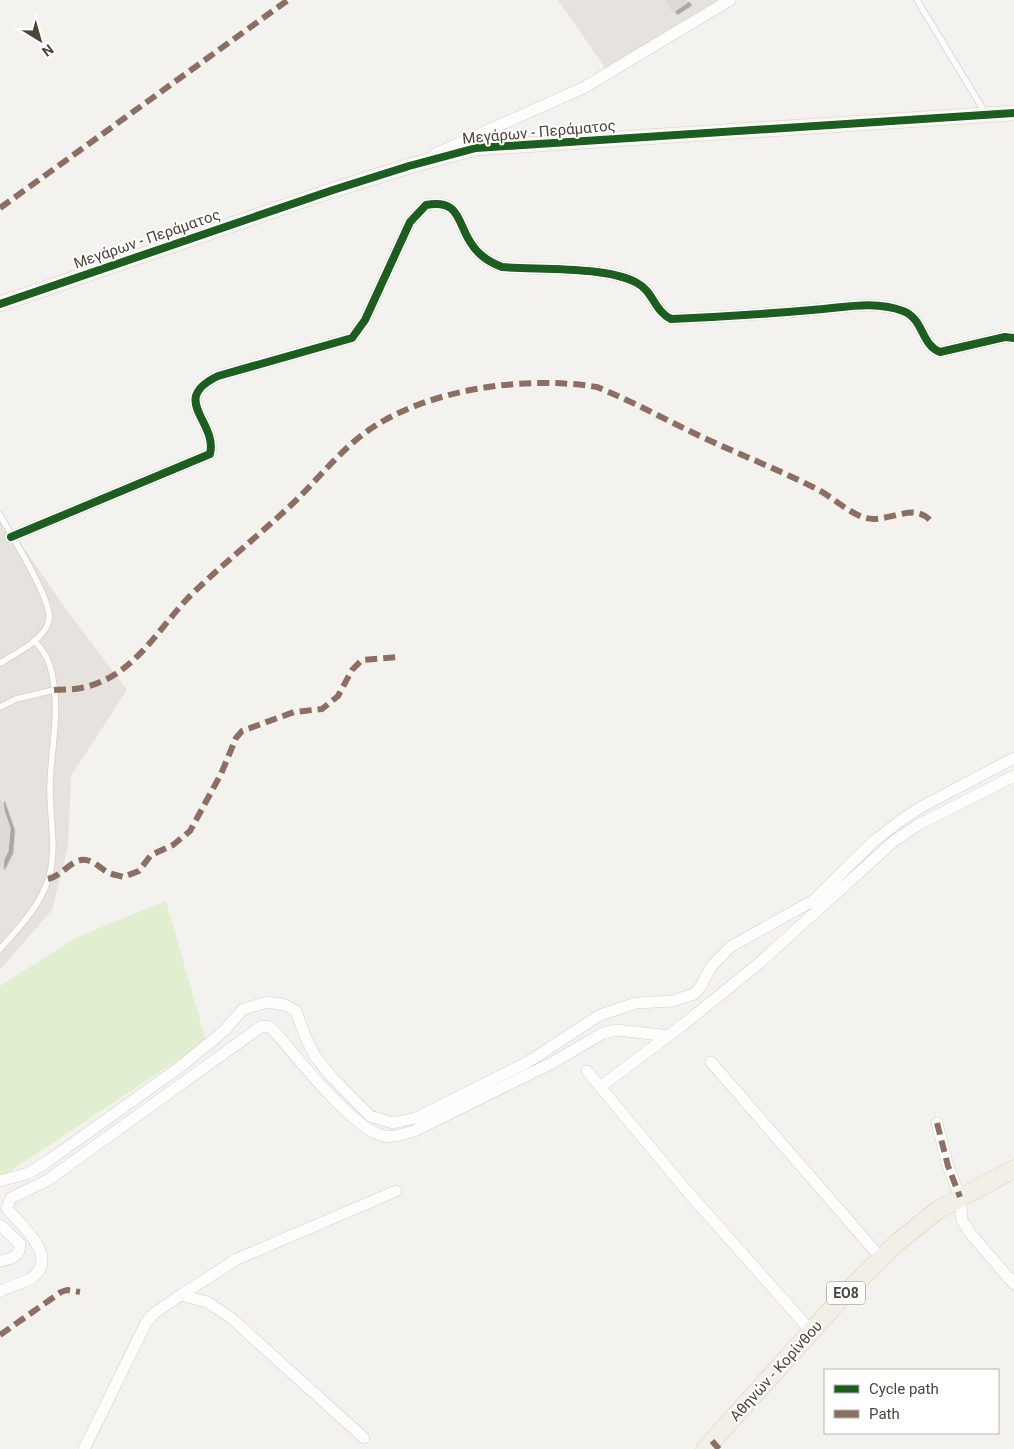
<svg xmlns="http://www.w3.org/2000/svg" width="1014" height="1449" font-family="Roboto,sans-serif">
<style>
.industrial{fill:#e6e2de}
.green{fill:#e1eecf}
.building{fill:#dedbd6;stroke:#dcd9d4;filter:url(#shadow)}
.lines{fill:none;stroke-linecap:round;stroke-linejoin:round}
.lane-casing{stroke:#d2d0cb;stroke-width:7}
.street-casing{stroke:#d2d0cb;stroke-width:12}
.secondary-casing{stroke:#d3cfc5;stroke-width:16}
.primary-casing{stroke:#d6cebb;stroke-width:19}
.lane{stroke:#fdfdfc;stroke-width:5.5}
.street{stroke:#fdfdfc;stroke-width:11}
.secondary{stroke:#f7f6f1;stroke-width:15}
.primary{stroke:#f2efe6;stroke-width:18}
.quiet{stroke:#8d6e63;stroke-width:6;stroke-dasharray:12 6;stroke-linecap:butt}
.cycleway-casing{stroke:#fff;stroke-width:11}
.cycleway{stroke:#1b5e20;stroke-width:8}
.labels{text-anchor:middle;stroke-width:4;stroke-linejoin:round;paint-order:stroke}
.shield{fill:#fff;stroke:#817c74;stroke-width:1}
.shield-label{font-size:14px;font-weight:bold;fill:#4b4439}
.street-label{font-size:15px;fill:#4b4439;stroke:#fff}
</style>
<defs>
<filter id="shadow"><feDropShadow dx="4.5" dy="2.5" stdDeviation="0" flood-color="#0004"/></filter>
</defs>
<rect width="100%" height="100%" fill="#f4f2ee"/>
<path class="industrial" d="M 558,0 L 725,0 L 608,72 Z
M 0,514 L 66,609 L 127,690 L 71,776 L 68,846 L 52,910 L 0,970 Z"/>
<path class="green" d="M 166,901 L 206,1041 L 0,1178 L 0,986 L 77,937 Z"/>
<path class="building" d="M 665,0 L 685,0 L 687,3 L 673,12 Z
M 0,799 L 10,828 L 8,851 L 0,867 Z"/>
<g class="lines">
<defs>
<path id="lane" d="M 917,0 L 986,114
M 0,515 C 11,535 53,601 49,620 C 45,640 15,654 0,663
M 0,707 L 16,699 L 54,690
M 0,949 C 19,928 41,905 49,877 C 57,849 50,819 50,790 C 50,754 60,716 53,680 C 51,664 46,652 34,641"/>
<path id="street" d="M 435,154 L 583,88 L 730,0
M 11,537 L 210,454 C 218,421 168,400 218,376 L 352,338 L 365,320 L 410,222 L 426,205 C 458,199 457,219 469,240 C 477,254 487,261 502,267 C 539,270 606,266 637,283 C 653,291 655,312 671,319 C 718,317 765,314 812,310 C 843,308 873,300 903,311 C 924,319 921,345 940,352 L 1005,337 L 1014,338
M 711,1062 L 881,1258
M 587,1071 L 687,1191 L 811,1331
M 600,1087 L 684,1024 L 757,965 L 894,841 L 918,825 L 1014,776
M 937,1123 L 948,1166 L 960,1197 L 962,1220 L 970,1233 L 1014,1284
M 0,1181 L 29,1173 L 48,1161 L 180,1067 L 225,1030 L 243,1009 L 268,1002 L 285,1005 L 296,1011 L 305,1036 L 315,1056 L 331,1076 L 370,1116 L 393,1123 L 416,1118 L 528,1062 L 600,1015 L 636,1003 L 673,1001 L 694,994 L 701,986 L 711,967 L 730,947 L 814,900 L 874,841 L 900,821 L 921,807 L 1014,758
M 0,1225 L 20,1244 C 20,1257 11,1259 0,1261
M 0,1291 C 10,1286 25,1283 33,1277 C 60,1255 19,1225 7,1208 L 11,1198 L 48,1180 L 262,1026 L 270,1027 L 276,1033 C 297,1058 352,1126 380,1135 C 391,1139 403,1134 414,1131 L 552,1063 L 603,1033 L 617,1030 L 669,1036
M 181,1295 L 237,1259 L 396,1191
M 84,1449 L 146,1323 L 153,1314 L 181,1295 L 207,1302 L 230,1317 L 364,1438"/>
<path id="secondary" d="M 0,304 L 333,190 L 409,166 L 476,148 L 1014,113"/>
<path id="primary" d="M 705,1449 L 847,1292 L 898,1242 L 938,1210 L 1014,1169"/>
</defs>
<use href="#lane" class="lane-casing"/>
<use href="#street" class="street-casing"/>
<use href="#secondary" class="secondary-casing"/>
<use href="#primary" class="primary-casing"/>
<use href="#lane" class="lane"/>
<use href="#street" class="street"/>
<use href="#secondary" class="secondary"/>
<use href="#primary" class="primary"/>
<path class="quiet" d="M 0,208 L 288,0
M 54,690 C 63,689 72,690 81,688 C 132,678 155,633 188,598 C 220,566 256,538 289,507 C 314,484 335,456 362,435 C 422,389 524,375 597,387 C 634,402 668,421 704,438 C 741,455 779,470 815,488 C 831,496 844,509 860,516 C 885,528 915,497 933,524
M 48,879 C 59,876 63,870 72,864 C 85,855 93,862 104,870 C 109,874 117,875 123,877 L 139,871 L 151,855 L 173,845 L 190,831 L 221,774 L 236,738 L 242,731 L 294,712 L 322,709 L 338,696 L 352,670 L 362,660 L 399,657
M 937,1123 L 948,1166 L 960,1197
M 0,1335 L 61,1292 L 67,1290 L 80,1292
M 712,1441 L 719,1449"/>
<defs>
<path id="cycleway" d="M 0,304 L 333,190 L 409,166 L 476,148 L 1014,113
M 11,537 L 210,454 C 218,421 168,400 218,376 L 352,338 L 365,320 L 410,222 L 426,205 C 458,199 457,219 469,240 C 477,254 487,261 502,267 C 539,270 606,266 637,283 C 653,291 655,312 671,319 C 718,317 765,314 812,310 C 843,308 873,300 903,311 C 924,319 921,345 940,352 L 1005,337 L 1014,338"/>
</defs>
<use href="#cycleway" class="cycleway-casing"/>
<use href="#cycleway" class="cycleway"/>
</g>
<g class="labels">
<rect class="shield" x="827" y="1281.5" width="38" height="23" rx="4"/>
<g class="shield-label">
<text x="846" y="1298">ΕΟ8</text>
</g>
<g class="street-label">
<text transform="translate(539 132) rotate(-5)" y="5">Μεγάρων - Περάματος</text>
<text transform="translate(147 239) rotate(-19)" y="5">Μεγάρων - Περάματος</text>
<text transform="translate(776 1371) rotate(-48)" y="5">Αθηνών - Κορίνθου</text>
</g>
</g>
<rect x="824" y="1369" width="175" height="65" fill="#ffffff" stroke="#b7b4b0"/>
<rect x="834" y="1385" width="25" height="8" fill="#1b5e20" stroke="#b7b4b0"/>
<text x="869" y="1394" font-size="15" fill="#4b4439">Cycle path</text>
<rect x="834" y="1410" width="25" height="8" fill="#8d6e63" stroke="#b7b4b0"/>
<text x="869" y="1419" font-size="15" fill="#4b4439">Path</text>
<g transform="translate(40 40) rotate(143)" stroke="#ffffff" stroke-width="4" paint-order="stroke">
<path d="M0-4L9 19L0 12L-9 19Z" fill="#4b4439"/>
<text y="-8" font-size="14" font-weight="bold" text-anchor="middle" fill="#4b4439">N</text>
</g>
</svg>
